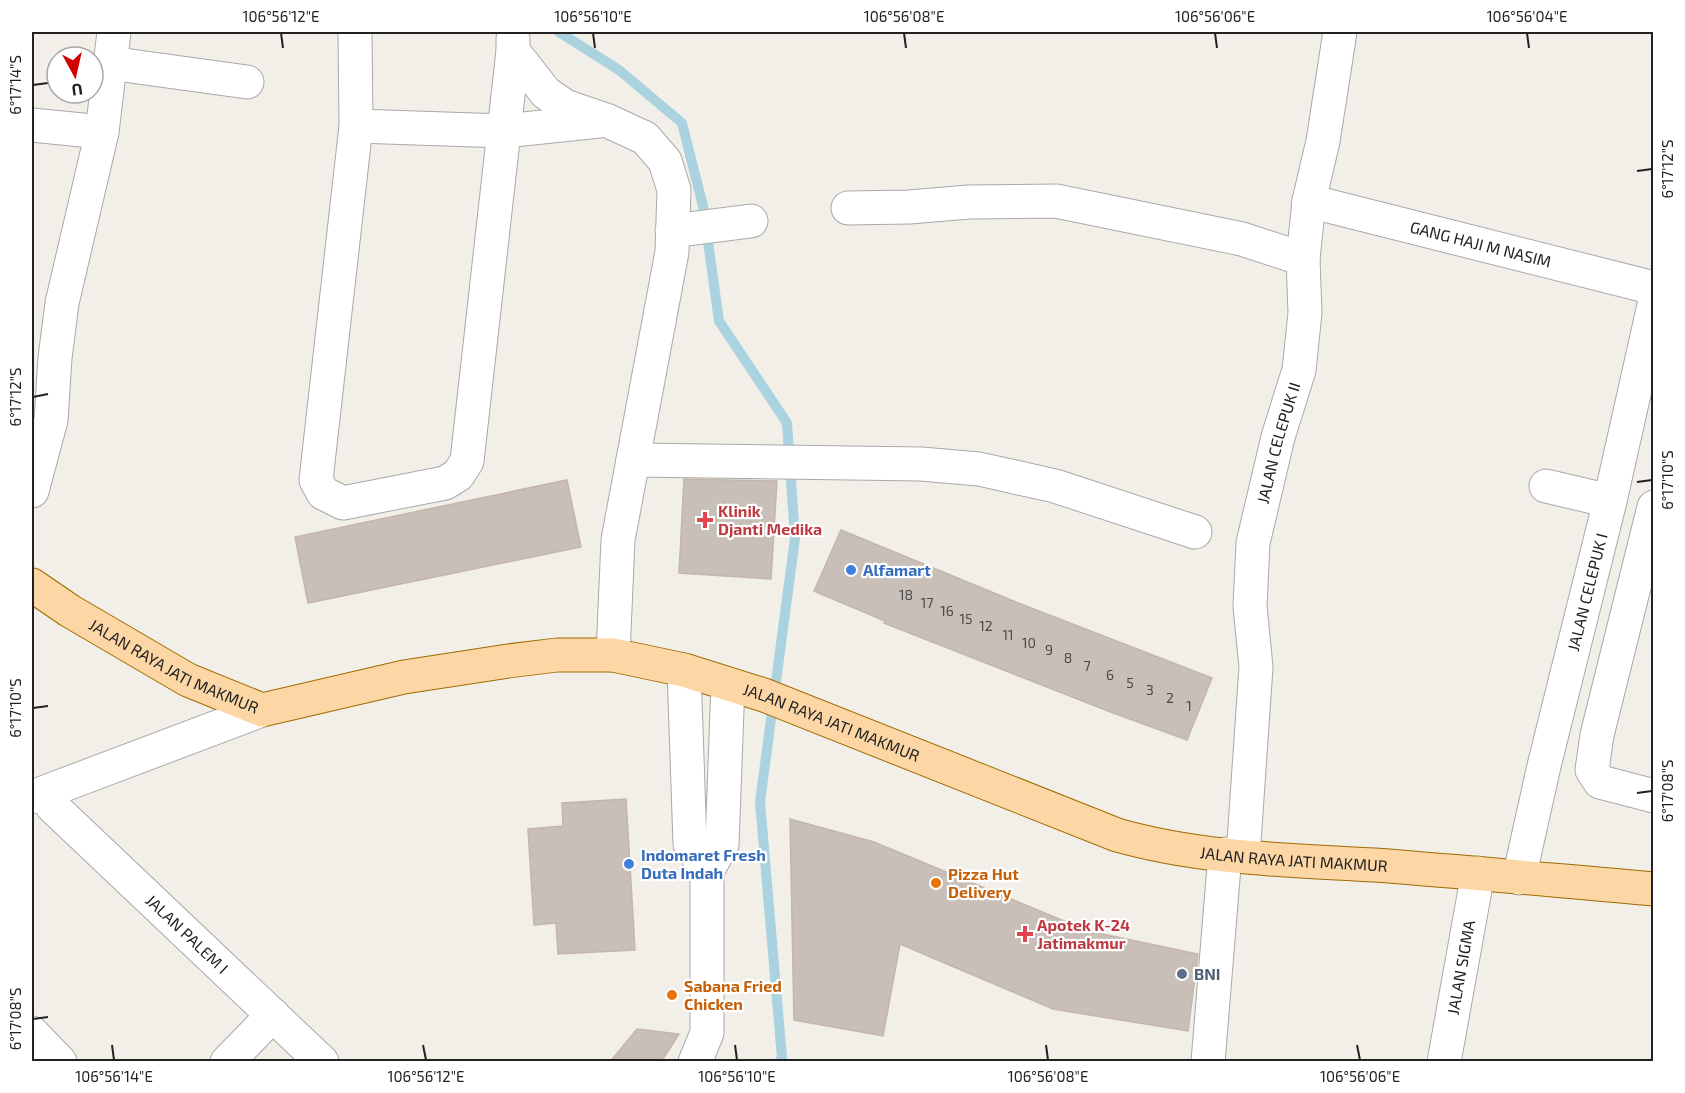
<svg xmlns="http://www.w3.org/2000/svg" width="1685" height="1093" font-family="'Exo 2',sans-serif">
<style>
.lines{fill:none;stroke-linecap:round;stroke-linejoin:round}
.stream{stroke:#aad3df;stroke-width:10}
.building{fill:#c7bfb8;stroke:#c4b6ab;stroke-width:1.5}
.minor-casing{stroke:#a9a9a9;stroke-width:35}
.major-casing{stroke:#a06b00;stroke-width:35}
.minor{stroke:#fff;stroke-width:33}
.major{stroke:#fcd6a4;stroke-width:33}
.ticks{fill:none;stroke:#222;stroke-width:2}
.health-dot{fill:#e0444e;stroke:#fff;stroke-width:2}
.shop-dot{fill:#3f7fe0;stroke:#fff;stroke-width:2}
.food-dot{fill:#e8710a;stroke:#fff;stroke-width:2}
.service-dot{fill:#5c6f8a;stroke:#fff;stroke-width:2}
.labels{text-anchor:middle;stroke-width:4.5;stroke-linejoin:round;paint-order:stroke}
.number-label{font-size:14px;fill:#4b4948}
.street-label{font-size:16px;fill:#222;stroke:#fff}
.health-label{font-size:16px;font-weight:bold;fill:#be3a42;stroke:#fff;text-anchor:start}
.shop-label{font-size:16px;font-weight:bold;fill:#366cbe;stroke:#fff;text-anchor:start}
.food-label{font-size:16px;font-weight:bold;fill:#c56008;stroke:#fff;text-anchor:start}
.service-label{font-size:16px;font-weight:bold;fill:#4e5e75;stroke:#fff;text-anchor:start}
.neatline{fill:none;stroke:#222;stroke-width:2}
.ticks-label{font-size:15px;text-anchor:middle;fill:#222}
</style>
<rect width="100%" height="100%" fill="#f2efe9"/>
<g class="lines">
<path class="stream" d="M 559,32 L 619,70 L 682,123 L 703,206 L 719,321 L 787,423 L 795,538 L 760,802 L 782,1058 L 779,1062"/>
</g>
<path class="building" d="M 684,479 L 777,481 L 771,579 L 679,573 Z
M 567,480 L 581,547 L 308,603 L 295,537 Z
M 841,530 L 1011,600 L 1212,678 L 1187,740 L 1108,711 L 884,623 L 885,621 L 814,591 Z
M 626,799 L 635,950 L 558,954 L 556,923 L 534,925 L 528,829 L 563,826 L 562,803 Z
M 790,819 L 874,842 L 1088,931 L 1198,954 L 1188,1031 L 1053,1009 L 900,944 L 883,1036 L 794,1020 Z
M 637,1029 L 679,1034 L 661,1062 L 610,1062 Z"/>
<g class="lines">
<defs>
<g id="minor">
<path d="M 355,32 L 356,126 L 316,480 L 323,493 L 343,503 L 445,483 L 458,475 L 467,461 L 513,51"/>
<path d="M 513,39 L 513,51 L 546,93 L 565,106 L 606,120 L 645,138 L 665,161 L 674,190 L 672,252 L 618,540 L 613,655"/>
<path d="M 109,63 L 247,82"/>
<path d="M 32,125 L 102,132"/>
<path d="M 356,126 L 505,131 L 599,121"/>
<path id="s1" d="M 1309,201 L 1654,288"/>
<path d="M 848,208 L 909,207 L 969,202 L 1056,201 L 1242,239 L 1303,259"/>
<path d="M 672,231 L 751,221"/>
<path d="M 633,460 L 921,464 L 979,469 L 1055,486 L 1195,532"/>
<path d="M 1546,486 L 1610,501"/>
<path d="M 32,491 L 51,420 L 55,358 L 62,303 L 102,132 L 114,32"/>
<path d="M 1654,507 L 1597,735 L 1592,770 L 1600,782 L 1654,796"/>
<path d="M 684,670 L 690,844 L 707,871"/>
<path d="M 32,797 L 262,710"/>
<path id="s2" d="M 52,806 L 322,1062"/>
<path id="s3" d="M 1243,856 L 1256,667 L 1250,606 L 1253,543 L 1278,437 L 1299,370 L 1305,313 L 1303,259 L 1309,201 L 1323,141 L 1340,32"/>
<path id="s4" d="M 1519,878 L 1544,766 L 1610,501 L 1654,305"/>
<path d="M 32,1033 L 60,1062"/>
<path d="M 227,1062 L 273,1015"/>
<path d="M 695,1062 L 707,1033 L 707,871 L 722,845 L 728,684"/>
<path d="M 1208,1062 L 1225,854"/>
<path id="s5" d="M 1444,1062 L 1478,873"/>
</g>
<g id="major">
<path id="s6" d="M 32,585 L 70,611 L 188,680 L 262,710 L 404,677 L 508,661 L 557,655 L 613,655 L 684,670 L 764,695 L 1117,835 C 1201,859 1289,860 1375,865 C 1468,872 1561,881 1654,889"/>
</g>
</defs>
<use href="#minor" class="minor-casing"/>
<use href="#major" class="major-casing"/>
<use href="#minor" class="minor"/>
<use href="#major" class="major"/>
</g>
<path class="ticks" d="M 281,33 L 283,48M 593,33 L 595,48M 904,33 L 906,48M 1215,33 L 1217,48M 1527,33 L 1529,48M 33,85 L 48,83M 1637,171 L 1652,169M 33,397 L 48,394M 1637,482 L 1652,480M 33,708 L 48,706M 1637,793 L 1652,791M 33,1019 L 48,1017M 112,1045 L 114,1060M 423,1045 L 426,1060M 735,1045 L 737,1060M 1046,1045 L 1048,1060M 1357,1045 L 1360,1060"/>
<g class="health-dot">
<path d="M702 511h6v6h6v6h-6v6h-6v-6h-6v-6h6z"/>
<path d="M1022 925h6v6h6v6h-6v6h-6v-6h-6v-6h6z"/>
</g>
<g class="shop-dot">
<circle cx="851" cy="570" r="6"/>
<circle cx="629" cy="864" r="6"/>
</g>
<g class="food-dot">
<circle cx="936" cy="883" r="6"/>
<circle cx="672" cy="995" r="6"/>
</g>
<circle class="service-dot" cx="1182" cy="974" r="6"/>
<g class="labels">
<g class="number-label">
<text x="906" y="600">18</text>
<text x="927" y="608">17</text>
<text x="947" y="616">16</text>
<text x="966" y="624">15</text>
<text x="986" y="631">12</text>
<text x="1008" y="640">11</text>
<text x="1029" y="648">10</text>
<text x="1049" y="655">9</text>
<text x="1068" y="663">8</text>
<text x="1087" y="671">7</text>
<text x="1110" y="680">6</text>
<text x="1130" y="688">5</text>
<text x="1150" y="695">3</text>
<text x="1170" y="703">2</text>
<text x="1189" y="711">1</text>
</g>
<g class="street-label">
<text dy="6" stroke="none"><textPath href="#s1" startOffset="177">GANG HAJI M NASIM</textPath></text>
<text dy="6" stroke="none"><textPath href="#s3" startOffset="417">JALAN CELEPUK II</textPath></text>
<text dy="6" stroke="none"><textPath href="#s4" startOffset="294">JALAN CELEPUK I</textPath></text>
<text dy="6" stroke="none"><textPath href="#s6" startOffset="164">JALAN RAYA JATI MAKMUR</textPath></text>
<text dy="6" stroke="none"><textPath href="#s6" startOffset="848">JALAN RAYA JATI MAKMUR</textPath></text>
<text dy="6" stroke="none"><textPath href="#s6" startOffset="1334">JALAN RAYA JATI MAKMUR</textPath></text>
<text dy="6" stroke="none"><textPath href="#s2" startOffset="186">JALAN PALEM I</textPath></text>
<text dy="6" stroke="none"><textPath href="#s5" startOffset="96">JALAN SIGMA</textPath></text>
</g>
<g class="health-label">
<text x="718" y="517">Klinik<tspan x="718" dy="18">Djanti Medika</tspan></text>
<text x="1037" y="931">Apotek K-24<tspan x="1037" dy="18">Jatimakmur</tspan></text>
</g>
<g class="shop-label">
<text x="863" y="576">Alfamart</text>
<text x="641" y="861">Indomaret Fresh<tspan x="641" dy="18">Duta Indah</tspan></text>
</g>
<g class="food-label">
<text x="948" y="880">Pizza Hut<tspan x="948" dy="18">Delivery</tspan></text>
<text x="684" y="992">Sabana Fried<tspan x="684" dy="18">Chicken</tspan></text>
</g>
<g class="service-label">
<text x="1194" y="980">BNI</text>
</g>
</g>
<rect width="1685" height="1093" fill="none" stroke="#ffffff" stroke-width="66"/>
<g transform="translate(75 75) rotate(172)"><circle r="28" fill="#ffffff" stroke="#a7a7a7" stroke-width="1.5"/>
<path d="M0-4.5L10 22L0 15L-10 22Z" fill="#d40000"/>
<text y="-9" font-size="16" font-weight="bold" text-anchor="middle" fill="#222222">U</text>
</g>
<rect x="33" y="33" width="1619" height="1027" class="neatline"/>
<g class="ticks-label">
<text x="281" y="22">106°56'12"E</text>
<text x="593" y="22">106°56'10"E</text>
<text x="904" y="22">106°56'08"E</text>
<text x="1215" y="22">106°56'06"E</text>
<text x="1527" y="22">106°56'04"E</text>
<text transform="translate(16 85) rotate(-90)" y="5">6°17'14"S</text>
<text transform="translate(1668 169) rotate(-90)" y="5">6°17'12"S</text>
<text transform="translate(16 397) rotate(-90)" y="5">6°17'12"S</text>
<text transform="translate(1668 480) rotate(-90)" y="5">6°17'10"S</text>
<text transform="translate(16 708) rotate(-90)" y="5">6°17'10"S</text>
<text transform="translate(1668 791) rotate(-90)" y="5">6°17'08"S</text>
<text transform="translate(16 1019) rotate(-90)" y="5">6°17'08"S</text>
<text x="114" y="1082">106°56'14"E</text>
<text x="426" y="1082">106°56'12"E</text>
<text x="737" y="1082">106°56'10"E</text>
<text x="1048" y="1082">106°56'08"E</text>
<text x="1360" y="1082">106°56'06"E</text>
</g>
</svg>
